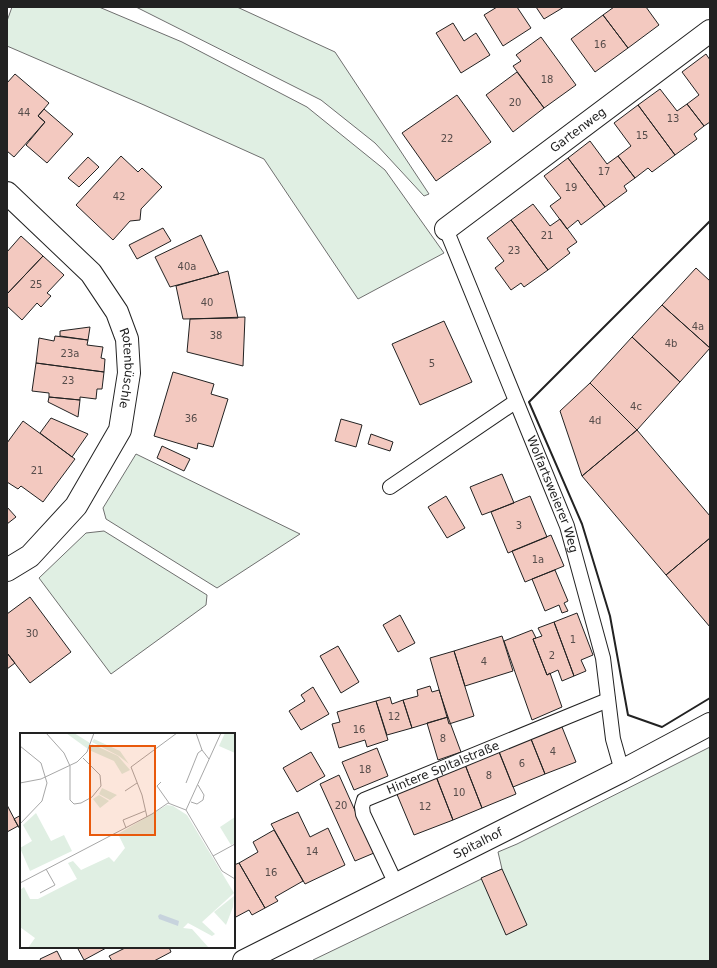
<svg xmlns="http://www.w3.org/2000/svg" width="717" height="968" font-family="'DejaVu Sans',sans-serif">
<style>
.green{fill:#e0efe3;stroke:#6f6f6f}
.building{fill:#f3c9c0;stroke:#222}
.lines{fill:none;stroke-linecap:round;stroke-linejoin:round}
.lane-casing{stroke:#222;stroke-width:16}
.street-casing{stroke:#222;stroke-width:24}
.secondary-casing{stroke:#222;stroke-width:24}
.lane{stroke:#fff;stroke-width:14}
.street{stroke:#fff;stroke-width:22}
.secondary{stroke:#fff;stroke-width:22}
.wall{stroke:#222;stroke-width:2}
.labels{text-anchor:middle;stroke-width:3;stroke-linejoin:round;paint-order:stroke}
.number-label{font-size:10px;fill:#564c4a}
.street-label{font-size:12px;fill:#222;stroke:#fff}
.inset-road{fill:none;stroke:#a7a7a7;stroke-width:1}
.view{fill:#e8590c;fill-opacity:0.15;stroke:#e8590c;stroke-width:2}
.inset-edge{fill:none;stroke:#222;stroke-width:2}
</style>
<rect width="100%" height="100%" fill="#fff"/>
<path class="green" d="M 12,7 L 99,7 L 182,42 L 307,107 L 385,170 L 444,253 L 358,299 L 264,159 L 144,105 L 7,46 L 7,21 Z
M 136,7 L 237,7 L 335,52 L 429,194 L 424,196 L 375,143 L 321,100 Z
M 136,454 L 300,534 L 217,588 L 106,519 L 103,508 Z
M 104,531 L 207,595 L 206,605 L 111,674 L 39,578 L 86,533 Z
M 710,747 L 710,961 L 314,961 L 313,960 L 502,869 L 498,852 L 517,844 Z"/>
<path class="building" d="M 497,7 L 517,7 L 531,28 L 503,46 L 484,15 Z
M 536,7 L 564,7 L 544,19 Z
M 614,7 L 646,7 L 659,25 L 628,48 L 603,15 Z
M 603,15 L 628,48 L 595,72 L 571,39 Z
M 453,23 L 464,41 L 476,33 L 490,55 L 461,73 L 436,33 Z
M 541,37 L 576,85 L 544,108 L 513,66 L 521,61 L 516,55 Z
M 706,54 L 710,60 L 710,122 L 704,126 L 687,104 L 699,95 L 682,72 Z
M 517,72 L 544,108 L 513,132 L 486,95 Z
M 15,74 L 49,103 L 38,116 L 45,122 L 14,157 L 7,151 L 7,83 Z
M 660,89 L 677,111 L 687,104 L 704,126 L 694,134 L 697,139 L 675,155 L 638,105 Z
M 457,95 L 491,142 L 436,181 L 402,133 Z
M 638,105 L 675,155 L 652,172 L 648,168 L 635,178 L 618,156 L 631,146 L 614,123 Z
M 44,109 L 73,134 L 47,163 L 26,145 L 45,122 L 38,116 Z
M 590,141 L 607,164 L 618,156 L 635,178 L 624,186 L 627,191 L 605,207 L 568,158 Z
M 121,156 L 138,172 L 142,168 L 162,187 L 141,209 L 140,220 L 130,221 L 113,240 L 76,205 Z
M 88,157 L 99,167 L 79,187 L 68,178 Z
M 568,158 L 605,207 L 581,225 L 578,220 L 567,229 L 550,206 L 561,198 L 544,176 Z
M 533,204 L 550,226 L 560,219 L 577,242 L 567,249 L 570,253 L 548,270 L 511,220 Z
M 511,220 L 548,270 L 524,287 L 521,283 L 511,290 L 495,268 L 504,261 L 487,238 Z
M 163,228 L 171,241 L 137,259 L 129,245 Z
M 201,235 L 219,274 L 170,287 L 155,257 Z
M 21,236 L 43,256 L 7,294 L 7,252 Z
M 43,256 L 64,275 L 47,293 L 51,296 L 41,307 L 37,303 L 22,320 L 7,306 L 7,294 Z
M 696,268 L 710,281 L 710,348 L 662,305 Z
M 228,271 L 238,318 L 183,319 L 176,286 Z
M 662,305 L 710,348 L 680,382 L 632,337 Z
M 245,317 L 243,366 L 187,352 L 190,319 Z
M 444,321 L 472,382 L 420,405 L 392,344 Z
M 90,327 L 88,340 L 60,336 L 60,331 Z
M 55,336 L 88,340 L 87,345 L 103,347 L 101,358 L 105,359 L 104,372 L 36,363 L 39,338 L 54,341 Z
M 632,337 L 680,382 L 637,430 L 590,383 Z
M 36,363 L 104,372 L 102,389 L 97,389 L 96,399 L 80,397 L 80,400 L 49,397 L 49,393 L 32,391 Z
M 173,372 L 214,384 L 211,394 L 228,399 L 213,447 L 198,443 L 197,449 L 154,436 Z
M 590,383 L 637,430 L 582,476 L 560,411 Z
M 49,397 L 80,400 L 78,417 L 48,402 Z
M 51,418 L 88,434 L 72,457 L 40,433 Z
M 341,419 L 362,425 L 356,447 L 335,441 Z
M 23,421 L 75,459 L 43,502 L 21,486 L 18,489 L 7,482 L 7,443 Z
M 637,430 L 710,516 L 710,538 L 666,575 L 582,476 Z
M 371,434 L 393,442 L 390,451 L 368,444 Z
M 162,446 L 190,459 L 184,471 L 157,458 Z
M 502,474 L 514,503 L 482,515 L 470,487 Z
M 446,496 L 465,528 L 447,538 L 428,507 Z
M 530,496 L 547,537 L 508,553 L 491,512 Z
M 7,507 L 16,517 L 7,524 Z
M 551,535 L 564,566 L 525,582 L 512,551 Z
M 710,538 L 710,627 L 666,575 Z
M 555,570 L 568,601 L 564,603 L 568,611 L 562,613 L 559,605 L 545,611 L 532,579 Z
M 30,597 L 71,652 L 30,683 L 7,653 L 7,614 Z
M 577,613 L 593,655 L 581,660 L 586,671 L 574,676 L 554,622 Z
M 400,615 L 415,643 L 398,652 L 383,625 Z
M 554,622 L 574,676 L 562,681 L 558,670 L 547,675 L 533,639 L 542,636 L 538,628 Z
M 532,630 L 536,638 L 533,639 L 547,675 L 550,673 L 562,707 L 532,720 L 504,641 Z
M 502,636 L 513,671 L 465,686 L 454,651 Z
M 338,646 L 359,682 L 341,693 L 320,656 Z
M 454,651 L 474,716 L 449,724 L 430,658 Z
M 7,653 L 15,663 L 7,669 Z
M 430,686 L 432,692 L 439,690 L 448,717 L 412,728 L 403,700 L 418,696 L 417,690 Z
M 313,687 L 329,714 L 301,730 L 289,711 L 305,701 L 301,695 Z
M 390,697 L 392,704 L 403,700 L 412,728 L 387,735 L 376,701 Z
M 376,701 L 388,740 L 367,747 L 365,740 L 339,748 L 332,724 L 340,722 L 337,712 Z
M 448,717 L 461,752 L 438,760 L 427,723 Z
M 562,727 L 576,762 L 545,774 L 531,739 Z
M 531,739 L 545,774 L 513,787 L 499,752 Z
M 377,748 L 388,776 L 354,790 L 342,762 Z
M 498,749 L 516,794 L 482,808 L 464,762 Z
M 311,752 L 325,776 L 297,792 L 283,768 Z
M 464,762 L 482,808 L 453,820 L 435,774 Z
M 339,775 L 374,853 L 355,861 L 320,784 Z
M 436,776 L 453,820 L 414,835 L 396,792 Z
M 7,805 L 18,826 L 7,832 Z
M 298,812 L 310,837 L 328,828 L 345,865 L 305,884 L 271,824 Z
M 21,815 L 21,831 L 14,819 Z
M 274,830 L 303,881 L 275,897 L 278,901 L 265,908 L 239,863 L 258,852 L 253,842 Z
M 239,863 L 265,908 L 252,915 L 249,910 L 234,918 L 234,865 Z
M 502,869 L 527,925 L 506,935 L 481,878 Z
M 77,947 L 108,947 L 84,960 Z
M 127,947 L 169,947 L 171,952 L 154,961 L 112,961 L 109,956 Z
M 57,951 L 62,961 L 41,961 L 40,959 Z"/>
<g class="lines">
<defs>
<g id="lane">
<path id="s1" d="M 446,229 L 567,526 L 603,658 L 613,739 L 622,771"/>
<path d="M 390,487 L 515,402"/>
<path id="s2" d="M 396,884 L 363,814 L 362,807 L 364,800 L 608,700"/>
</g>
<g id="street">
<path id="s3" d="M 7,193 L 91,273 L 117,312 L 127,339 L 129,373 L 120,430 L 76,506 L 30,556 L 7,570"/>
<path id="s4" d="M 446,229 L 710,31"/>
</g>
<g id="secondary">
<path id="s5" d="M 244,961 L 622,771 L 710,724"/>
</g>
</defs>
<use href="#lane" class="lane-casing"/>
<use href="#street" class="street-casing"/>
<use href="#secondary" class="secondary-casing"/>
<use href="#lane" class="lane"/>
<use href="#street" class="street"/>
<use href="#secondary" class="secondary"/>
<path class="wall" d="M 710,221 L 529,402 L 582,524 L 610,616 L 628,715 L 662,727 L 710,698"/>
</g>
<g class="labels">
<g class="number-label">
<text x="600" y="48">16</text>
<text x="547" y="83">18</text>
<text x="515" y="106">20</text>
<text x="24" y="116">44</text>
<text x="673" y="122">13</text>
<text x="642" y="139">15</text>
<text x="447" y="142">22</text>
<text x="604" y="175">17</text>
<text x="571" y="191">19</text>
<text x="119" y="200">42</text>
<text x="547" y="239">21</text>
<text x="514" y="254">23</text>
<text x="187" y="270">40a</text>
<text x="36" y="288">25</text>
<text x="207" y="306">40</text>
<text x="698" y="330">4a</text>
<text x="216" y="339">38</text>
<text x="671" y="347">4b</text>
<text x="70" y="357">23a</text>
<text x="432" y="367">5</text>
<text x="68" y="384">23</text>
<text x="636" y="410">4c</text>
<text x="191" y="422">36</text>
<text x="595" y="424">4d</text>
<text x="37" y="474">21</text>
<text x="519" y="529">3</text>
<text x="538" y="563">1a</text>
<text x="32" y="637">30</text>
<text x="573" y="643">1</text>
<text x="552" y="659">2</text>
<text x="484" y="665">4</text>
<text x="394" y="720">12</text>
<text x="359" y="733">16</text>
<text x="443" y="742">8</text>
<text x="553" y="755">4</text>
<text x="522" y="767">6</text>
<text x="365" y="773">18</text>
<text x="489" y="779">8</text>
<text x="459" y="796">10</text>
<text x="341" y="809">20</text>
<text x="425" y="810">12</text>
<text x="312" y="855">14</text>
<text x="271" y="876">16</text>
</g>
<g class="street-label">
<text dy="4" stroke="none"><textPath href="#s4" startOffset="165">Gartenweg</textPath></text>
<text dy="4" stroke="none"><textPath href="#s3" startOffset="221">Rotenbüschle</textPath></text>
<text dy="4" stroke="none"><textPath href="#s1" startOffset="286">Wolfartsweierer Weg</textPath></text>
<text dy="4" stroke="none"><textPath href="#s2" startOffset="177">Hintere Spitalstraße</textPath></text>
<text dy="4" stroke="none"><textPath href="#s5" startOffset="262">Spitalhof</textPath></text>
</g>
</g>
<g transform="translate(20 733)">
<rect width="215" height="215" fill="#fff"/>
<path d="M 46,0 L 54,0 L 70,10 L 68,16 ZM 205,0 L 215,0 L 215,20 L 199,13 ZM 74,6 L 100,18 L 109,31 L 99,23 L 72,9 ZM 72,11 L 98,23 L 110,37 L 102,41 L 94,28 L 69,17 ZM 82,55 L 97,62 L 90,67 L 79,61 ZM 79,62 L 89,68 L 80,75 L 73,66 ZM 147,72 L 153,73 L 167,82 L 214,160 L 182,189 L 195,201 L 192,203 L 168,190 L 163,195 L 172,196 L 189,215 L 8,215 L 15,205 L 0,194 L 0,157 L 4,154 L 10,166 L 18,166 L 57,146 L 48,130 L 53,128 L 61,137 L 89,124 L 94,129 L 105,115 L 98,101 ZM 16,80 L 31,108 L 44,102 L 52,118 L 10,138 L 0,115 L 12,108 L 3,92 ZM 215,84 L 215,110 L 211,112 L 200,94 ZM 214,163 L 213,174 L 206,192 L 194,179 Z" fill="#e0efe3"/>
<path d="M 140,181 L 159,188 L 158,193 L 139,186 L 138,183 Z" fill="#c7d3dd"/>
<path class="inset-road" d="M 26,0 L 44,20 L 50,33 L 50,67 L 54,71 L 61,70 L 72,64 L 81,53 L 80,42 L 63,25M 176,0 L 182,17 L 189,26M 0,13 L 21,30 L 27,50 L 22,68 L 0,91M 141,49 L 137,53 L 149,70M 0,50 L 21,46 L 57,29 L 67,19 L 74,0M 166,50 L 178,20 L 182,17M 105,58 L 117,50M 171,69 L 177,71 L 183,67 L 184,62 L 178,52M 166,77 L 202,138 L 215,146M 166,77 L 201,0M 127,84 L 122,62 L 111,34 L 157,0M 106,95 L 103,87 L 125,78M 193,123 L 215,111M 0,150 L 132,81 L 148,70 L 166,77M 20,160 L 35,152 L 26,136"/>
<path class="view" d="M 70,13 L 135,13 L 135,102 L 70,102 Z"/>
<rect width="215" height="215" class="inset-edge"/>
</g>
<rect width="717" height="968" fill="none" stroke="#222222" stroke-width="16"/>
</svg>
